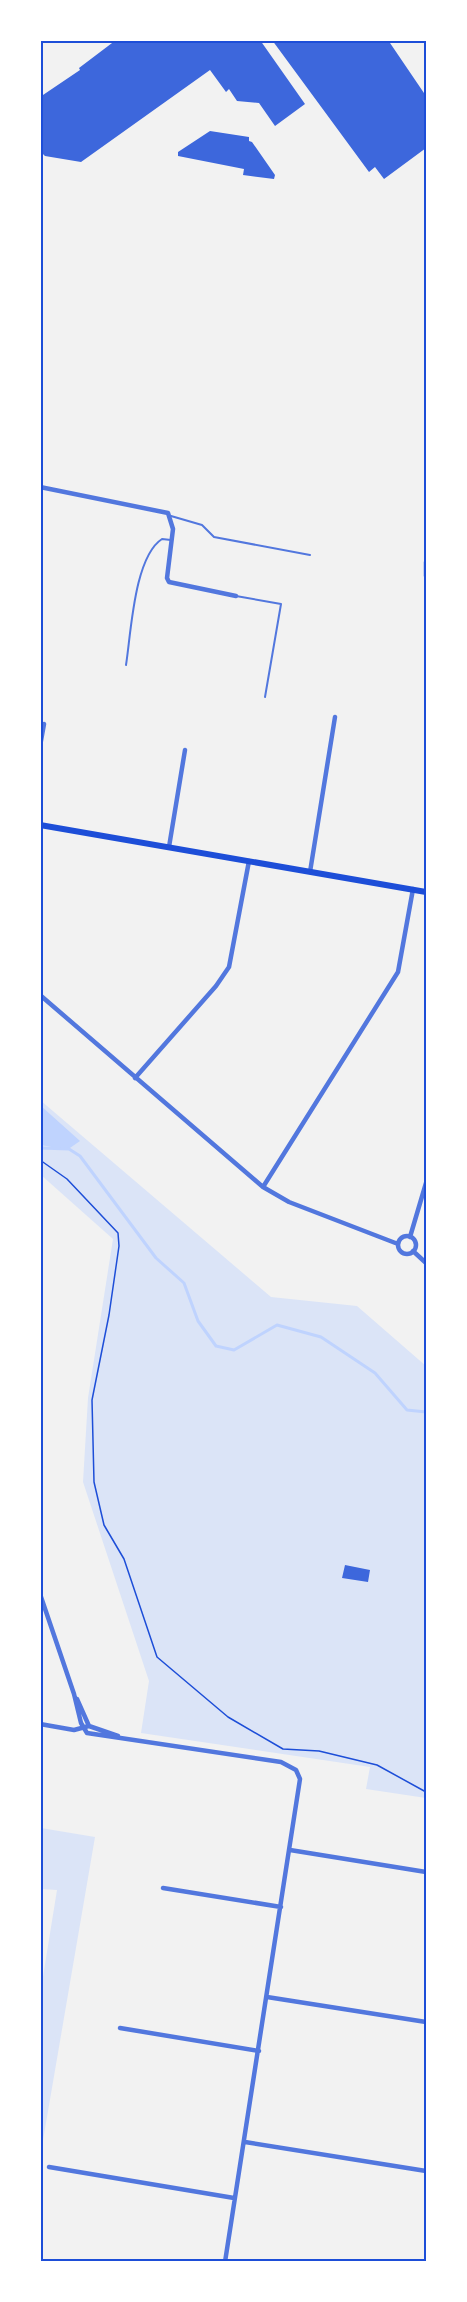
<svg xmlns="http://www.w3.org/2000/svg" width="467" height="2302" font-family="'PT Sans',sans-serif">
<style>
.green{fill:#dbe4f7}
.water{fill:#bfd3fe}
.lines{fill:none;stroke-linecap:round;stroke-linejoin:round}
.stream{stroke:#bfd3fe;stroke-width:3}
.building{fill:#3d67dc}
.path{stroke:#1d4ed8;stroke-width:1.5}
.service{stroke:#5277de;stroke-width:2}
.minor{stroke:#5277de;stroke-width:4.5}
.secondary{stroke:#1d4ed8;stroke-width:6}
.neatline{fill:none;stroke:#1d4ed8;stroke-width:2}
</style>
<rect width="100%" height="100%" fill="#f2f2f2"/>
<path class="green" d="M 40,1100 L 271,1297 L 357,1306 L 426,1366 L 426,1798 L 366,1789 L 370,1767 L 141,1733 L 149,1681 L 83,1482 L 88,1398 L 113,1239 L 41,1175 Z
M 41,1828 L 95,1837 L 41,2152 L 41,1989 L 57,1890 L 41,1889 Z"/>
<path class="water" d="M 41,1106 L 80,1141 L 67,1150 L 41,1145 Z"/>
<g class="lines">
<path class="stream" d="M 40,1148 L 69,1149 L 80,1156 L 156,1258 L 184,1283 L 198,1321 L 216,1346 L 234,1350 L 277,1325 L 321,1337 L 375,1373 L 407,1410 L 426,1412"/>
</g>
<path class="building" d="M 116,40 L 260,40 L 305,104 L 275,126 L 259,103 L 237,101 L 229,89 L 226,92 L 210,70 L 81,162 L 45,156 L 40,151 L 40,97 L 80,70 L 79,68 Z
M 272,40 L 388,40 L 426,96 L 426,148 L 384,179 L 375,167 L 369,172 Z
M 210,131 L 249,137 L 249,141 L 252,142 L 275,175 L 274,179 L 243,175 L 244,169 L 178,156 L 178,152 Z
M 345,1565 L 370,1570 L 368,1582 L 342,1578 Z"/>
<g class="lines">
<path class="path" d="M 40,1160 L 67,1179 L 118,1233 L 119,1246 L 109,1315 L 92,1400 L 94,1482 L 104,1525 L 124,1559 L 157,1657 L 228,1717 L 283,1749 L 319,1751 L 377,1765 L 426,1792"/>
<path class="service" d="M 171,516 L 202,525 L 214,537 L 310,555
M 236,596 L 281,604 L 265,697
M 126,665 C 131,634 134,557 162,539 L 171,540"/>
<path class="minor" d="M 40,487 L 168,513 L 173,529 L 167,578 L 169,582 L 236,596
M 426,562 L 426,576
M 40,746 L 44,724
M 169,847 L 185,750
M 310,872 L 335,717
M 40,995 L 263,1187 L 289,1202 L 398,1244
M 135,1078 L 216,986 L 229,967 L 249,861
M 263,1187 L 398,972 L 413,889
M398 1245a9 9 0 1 1 18 0a9 9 0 1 1-18 0Z
M 410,1237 L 426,1183
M 413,1251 L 426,1263
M 40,1594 L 74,1694 L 81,1723 L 87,1733 L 281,1762 L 296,1770 L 300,1779 L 225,2262
M 77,1699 L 89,1726
M 40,1724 L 74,1730 L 89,1726 L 118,1736
M 290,1850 L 426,1872
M 163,1888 L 281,1907
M 267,1997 L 426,2022
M 120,2028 L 259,2051
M 245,2142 L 426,2171
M 49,2167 L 234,2198"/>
<path class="secondary" d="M 40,825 L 426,892"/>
</g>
<rect width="467" height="2302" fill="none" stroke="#ffffff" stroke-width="84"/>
<rect x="42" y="42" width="383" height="2218" class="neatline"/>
</svg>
